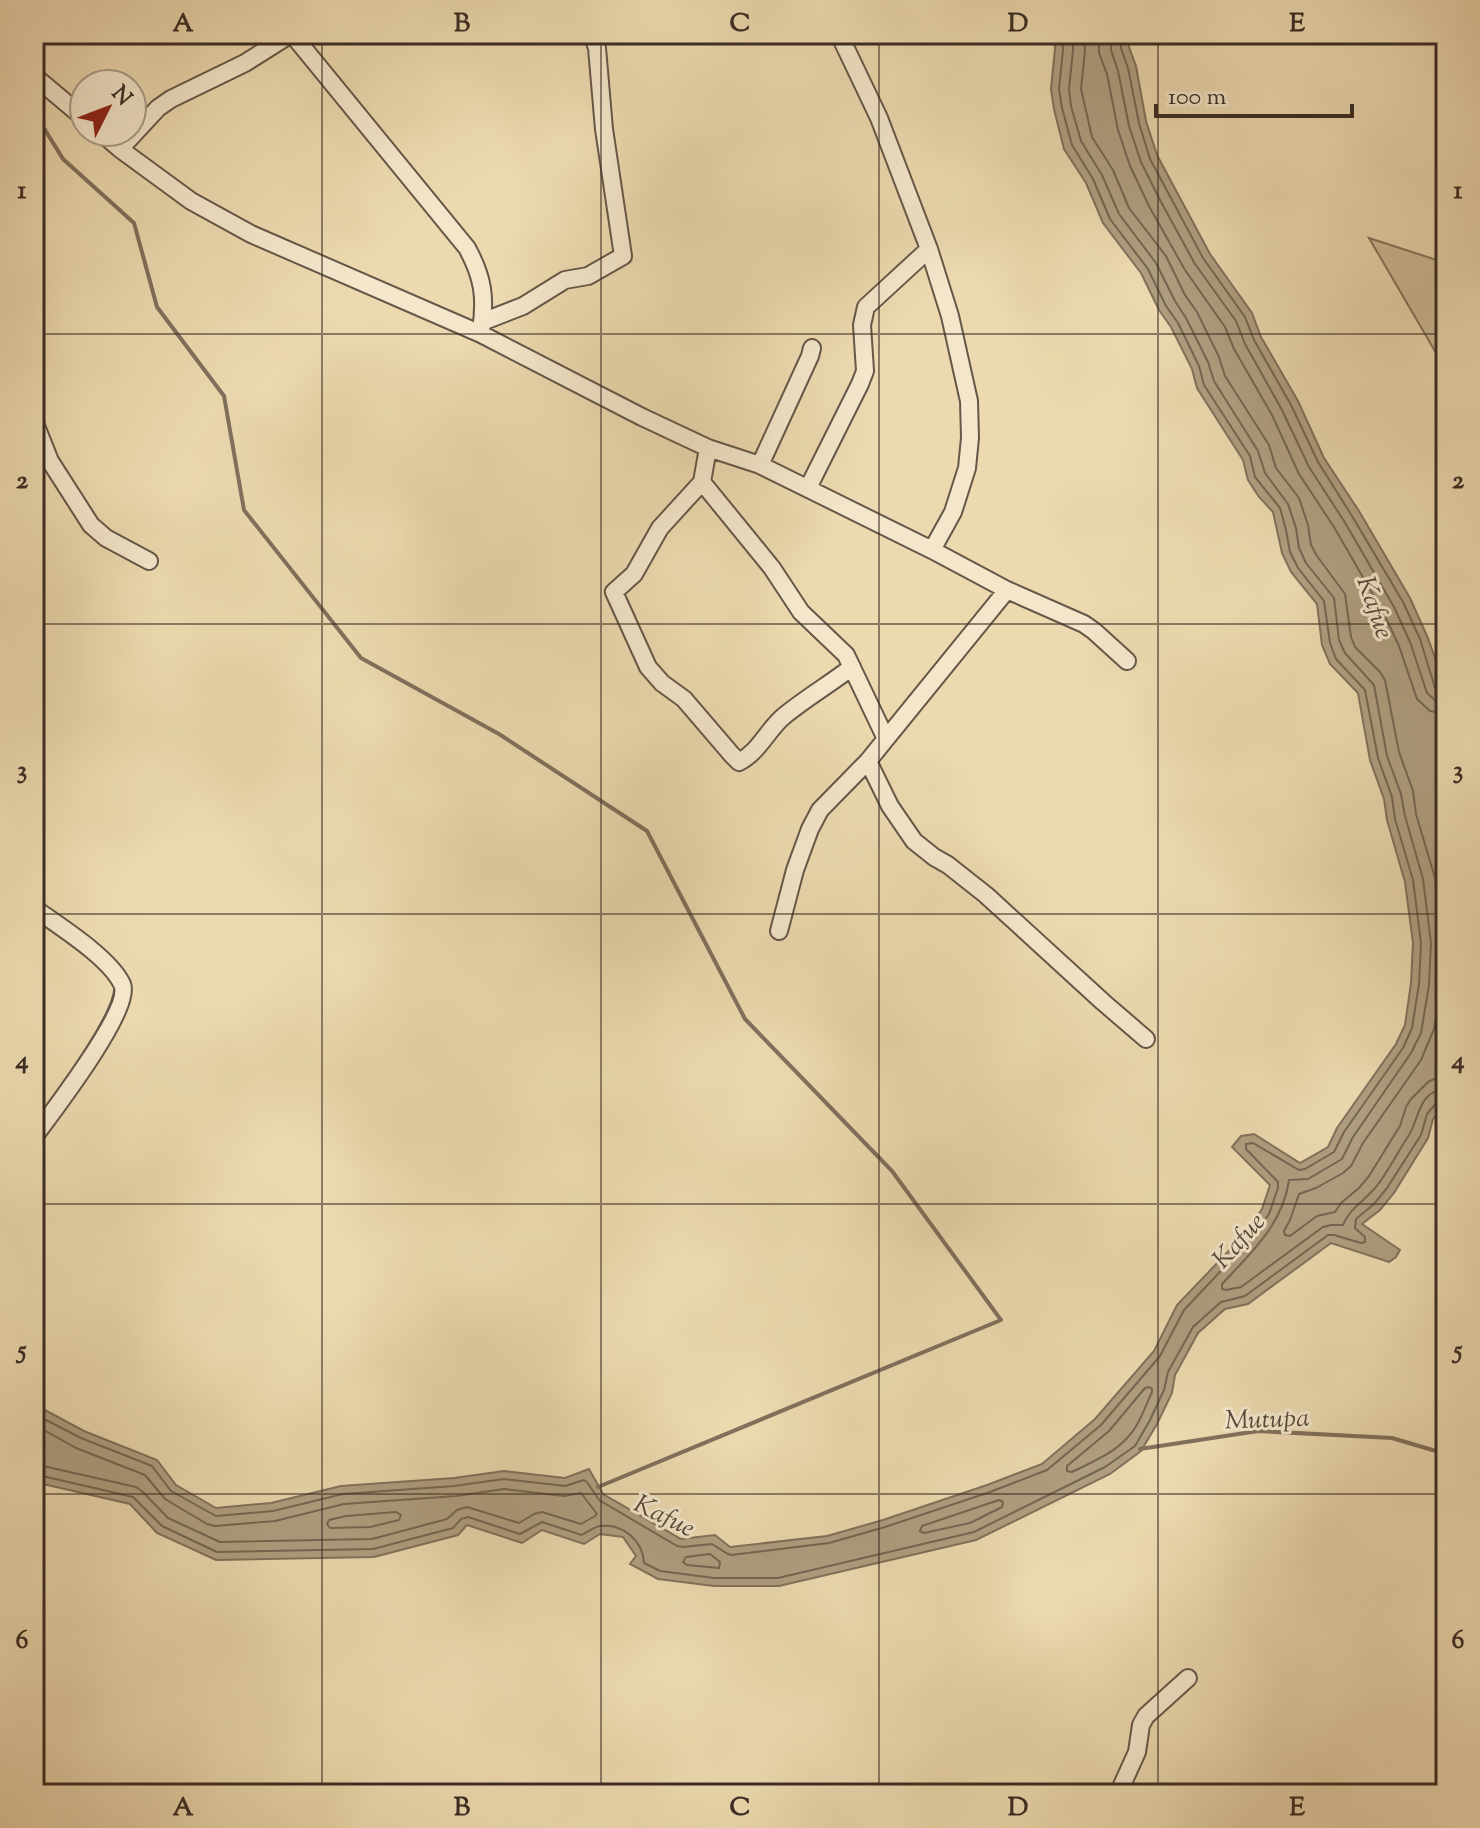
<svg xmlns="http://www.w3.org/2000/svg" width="1480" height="1828" font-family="'Sorts Mill Goudy',serif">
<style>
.green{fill:#cebc98;stroke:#84745e;stroke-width:2}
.water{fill:#af9e80;stroke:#80705c;stroke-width:2}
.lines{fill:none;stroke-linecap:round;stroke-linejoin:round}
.shore{stroke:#746552;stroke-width:2}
.stream{stroke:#80705c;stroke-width:4}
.minor-casing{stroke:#665748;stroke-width:20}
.minor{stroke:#f3e6cb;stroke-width:16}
.grid{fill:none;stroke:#3a2c25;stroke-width:2;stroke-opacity:0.55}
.labels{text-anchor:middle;stroke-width:6;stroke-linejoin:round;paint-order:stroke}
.water-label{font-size:26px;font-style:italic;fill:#57483c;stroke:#f3e6cb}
.neatline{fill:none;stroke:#3a2c25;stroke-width:3}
.grid-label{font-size:26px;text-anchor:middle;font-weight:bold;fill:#3a2c25}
</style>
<rect width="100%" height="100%" fill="#ecd9af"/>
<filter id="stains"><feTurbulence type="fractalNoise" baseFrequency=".0025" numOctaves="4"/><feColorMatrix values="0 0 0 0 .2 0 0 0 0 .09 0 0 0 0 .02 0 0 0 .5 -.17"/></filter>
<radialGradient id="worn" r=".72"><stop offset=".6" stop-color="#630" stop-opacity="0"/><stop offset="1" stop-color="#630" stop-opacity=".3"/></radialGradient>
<path class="green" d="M 1369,238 L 1446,263 L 1446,370 Z"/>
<path class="water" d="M 1054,34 L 1129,34 L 1129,47 L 1136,66 L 1146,121 L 1157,155 L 1210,254 L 1252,313 L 1261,337 L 1298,401 L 1324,458 L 1359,511 L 1410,598 L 1427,636 L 1440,671 L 1446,700 L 1446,1104 L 1433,1119 L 1428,1138 L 1394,1193 L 1380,1210 L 1362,1224 L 1400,1250 L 1396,1257 L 1389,1262 L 1331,1243 L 1248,1304 L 1225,1309 L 1198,1333 L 1175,1375 L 1172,1393 L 1157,1424 L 1141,1451 L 1110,1474 L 976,1540 L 779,1586 L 714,1586 L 658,1579 L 630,1564 L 636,1556 L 623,1537 L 600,1534 L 584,1544 L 542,1530 L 522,1543 L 467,1525 L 458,1535 L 374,1557 L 216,1560 L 157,1533 L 130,1504 L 34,1482 L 34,1411 L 45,1410 L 84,1431 L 157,1460 L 176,1485 L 216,1508 L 271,1503 L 341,1486 L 454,1478 L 504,1471 L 565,1478 L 589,1469 L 603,1494 L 681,1539 L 715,1535 L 730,1547 L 827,1536 L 883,1520 L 987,1485 L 1042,1464 L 1095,1419 L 1154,1351 L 1177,1305 L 1245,1234 L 1262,1209 L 1270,1185 L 1232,1147 L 1241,1136 L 1254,1134 L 1300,1163 L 1328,1147 L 1337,1128 L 1396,1044 L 1405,1025 L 1411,983 L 1413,943 L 1405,882 L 1387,820 L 1384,799 L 1370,760 L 1358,693 L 1330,664 L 1322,645 L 1317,604 L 1291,572 L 1282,553 L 1273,512 L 1259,497 L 1248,480 L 1243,460 L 1197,388 L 1192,369 L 1171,327 L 1159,310 L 1141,273 L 1103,223 L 1086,183 L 1064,149 L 1054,109 L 1051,89 L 1055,49 Z"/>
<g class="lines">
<path class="shore" d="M 1072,34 L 1073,50 L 1069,89 L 1071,106 L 1081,141 L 1102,175 L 1119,214 L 1156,263 L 1175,301 L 1186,318 L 1208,362 L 1214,381 L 1258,451 L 1265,473 L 1288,504 L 1296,528 L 1299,548 L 1306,563 L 1334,598 L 1339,640 L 1345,653 L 1374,685 L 1387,756 L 1401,794 L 1405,816 L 1423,879 L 1431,943 L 1429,985 L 1421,1033 L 1411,1053 L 1353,1137 L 1342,1159 L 1308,1179 L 1289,1180 C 1283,1224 1251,1253 1222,1284 L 1222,1289 L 1226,1290 L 1241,1287 L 1323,1227 L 1331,1225 L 1343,1225 C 1350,1207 1368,1199 1379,1183 C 1390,1168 1399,1150 1409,1135 C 1420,1117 1418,1091 1446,1089
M 1084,34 L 1085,51 L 1081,89 L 1092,137 L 1113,170 L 1129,208 L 1166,256 L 1185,295 L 1197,312 L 1219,357 L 1225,376 L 1269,445 L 1276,468 L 1299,498 L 1308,525 L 1311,545 L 1317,556 L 1345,594 L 1351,637 L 1355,647 L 1380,672 L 1385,680 L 1399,752 L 1413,791 L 1416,814 L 1435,878 L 1443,943 L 1441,986 L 1434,1029 L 1421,1060 L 1363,1143 L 1351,1166 L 1343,1173 L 1316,1188 L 1299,1194 L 1290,1220 L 1284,1231 L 1285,1235 L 1290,1236 L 1317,1216 L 1335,1212 L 1341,1203 L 1359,1188 L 1369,1176 L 1400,1126 L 1406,1107 L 1411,1099 L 1428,1082 L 1436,1078 L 1446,1077
M 1099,34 L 1099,53 L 1107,74 L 1118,130 L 1130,166 L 1150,208 L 1185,270 L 1225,327 L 1234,349 L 1272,415 L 1299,474 L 1334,527 L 1383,612 L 1399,646 L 1417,699 L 1430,711 L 1446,714
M 1111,34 L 1111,50 L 1118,71 L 1129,126 L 1141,162 L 1161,202 L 1195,264 L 1236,321 L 1245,344 L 1282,410 L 1309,467 L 1344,521 L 1394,607 L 1410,642 L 1427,693 L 1436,701 L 1446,702
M 1121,34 L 1121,48 L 1128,68 L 1139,123 L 1150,159 L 1203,258 L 1245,317 L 1254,340 L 1291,405 L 1318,462 L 1352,516 L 1403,602 L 1420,639 L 1435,688 L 1440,692 L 1446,692
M 1149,1387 L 1152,1389 L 1152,1392 C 1145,1407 1139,1426 1127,1438 C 1113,1454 1090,1463 1072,1472 L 1067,1471 L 1067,1466 L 1109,1431 L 1145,1388 Z
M 34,1419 L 44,1419 L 81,1438 L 152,1466 L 171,1491 L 216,1516 L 273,1511 L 343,1494 L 454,1486 L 504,1479 L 565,1486 L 584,1480 L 587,1482 L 599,1500 L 677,1546 L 683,1547 L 712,1544 L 726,1553 L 731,1555 L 829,1543 L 885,1527 L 990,1492 L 1047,1470 L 1101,1425 L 1160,1356 L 1184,1310 L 1251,1239 L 1269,1214 L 1278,1188 L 1278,1182 L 1246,1149 L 1246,1144 L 1253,1143 L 1299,1170 L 1305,1169 L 1334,1152 L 1344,1132 L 1403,1048 L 1412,1028 L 1419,984 L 1421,943 L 1413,880 L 1395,819 L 1392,797 L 1378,758 L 1365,690 L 1336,659 L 1330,643 L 1324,601 L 1298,568 L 1290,552 L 1286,530 L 1280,508 L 1255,477 L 1250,456 L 1204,385 L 1199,366 L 1178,323 L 1166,306 L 1148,269 L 1110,219 L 1093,179 L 1072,145 L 1062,108 L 1059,89 L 1063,50 L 1062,34
M 34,1429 L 42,1429 L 76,1448 L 145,1475 L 165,1499 L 207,1524 L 215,1526 L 275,1521 L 344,1504 L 456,1496 L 504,1489 L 564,1496 L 581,1493 L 597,1514 L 595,1516 L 581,1524 L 542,1512 L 534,1514 L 519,1523 L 467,1507 L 457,1510 L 447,1519 L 372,1539 L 220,1542 L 168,1518 L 143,1492 L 136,1487 L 34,1464
M 34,1474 L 133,1497 L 162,1526 L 217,1552 L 373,1549 L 453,1528 L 461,1519 L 468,1517 L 520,1534 L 542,1522 L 582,1535 C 587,1532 594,1527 600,1526 C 623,1523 643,1541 644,1563 L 660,1571 L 714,1578 L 778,1578 L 974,1532 L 1105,1467 L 1135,1446 L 1150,1420 L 1164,1390 L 1168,1372 L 1193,1327 L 1221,1302 L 1245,1296 L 1328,1235 L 1334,1235 L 1361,1243 L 1365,1242 L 1365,1237 L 1355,1228 L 1356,1219 L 1374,1204 L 1387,1188 L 1421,1135 L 1427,1114 L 1438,1101 L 1446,1099
M 999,1500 L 1003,1502 L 1002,1507 L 970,1523 L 924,1533 L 920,1531 L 922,1526 Z
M 396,1512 L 401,1515 L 399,1520 L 370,1527 L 330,1528 L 327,1524 L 329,1520 L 346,1516 Z
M 710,1554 L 720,1562 L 719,1568 L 687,1565 L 683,1562 L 686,1557 Z"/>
<path class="stream" d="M 34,55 L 42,34
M 34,112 L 63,159 L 134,223 L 157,307 L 224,396 L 244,510 L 361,658 L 499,734 L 647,831 L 745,1019 L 892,1171 L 1001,1320 L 598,1487
M 1140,1449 L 1258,1431 L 1392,1438 L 1446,1454"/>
<defs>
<path id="minor" d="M 292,34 L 467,248 C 483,277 486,298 481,330
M 839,34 L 879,118 L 929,249 L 950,316 L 969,401 L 970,438 L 967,468 L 953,512 L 932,550
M 34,76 L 84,118
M 100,132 L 120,149 L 191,201 L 251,234 L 481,334 L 642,417 L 708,448 L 760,465 L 932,550 L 1007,590 L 1084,624 L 1094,631 L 1127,661
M 120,149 L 158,108 L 171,99 L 245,63 L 291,34
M 482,322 L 523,306 L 565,280 L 588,276 L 623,256 L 604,129 L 597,48 L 592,34
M 34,421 L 50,461 L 91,525 L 106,538 L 149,561
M 708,448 L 702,482 L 660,528 L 634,574 L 614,592 L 648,667 L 662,683 L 684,699 L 732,755 L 739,762 C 759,752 768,729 784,716 C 806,698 830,684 852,667
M 760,465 L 810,356 L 812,348
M 702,482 L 772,568 L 801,612 L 846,655 L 886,739
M 808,488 L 860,384 L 865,371 L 862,325 L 866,307 L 929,249
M 868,761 L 890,806 L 914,841 L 934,857 L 948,865 L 986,895 L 1103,1002 L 1146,1039
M 34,908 C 59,926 109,957 122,984 C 133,1008 51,1114 34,1137
M 779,931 L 795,870 L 810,829 L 820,810 L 868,761 L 1007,590
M 1118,1794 L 1137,1752 L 1141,1725 L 1146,1716 L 1188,1678"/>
</defs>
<use href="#minor" class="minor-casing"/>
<use href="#minor" class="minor"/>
</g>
<path class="grid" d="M 322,34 L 322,1794M 601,34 L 601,1794M 879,34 L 879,1794M 1158,34 L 1158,1794M 34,334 L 1446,334M 34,624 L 1446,624M 34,914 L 1446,914M 34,1204 L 1446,1204M 34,1494 L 1446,1494"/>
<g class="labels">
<g class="water-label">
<text transform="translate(1376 607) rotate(71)" y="9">Kafue</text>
<text transform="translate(1238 1240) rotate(-48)" y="9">Kafue</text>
<text transform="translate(1267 1418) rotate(-2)" y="9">Mutupa</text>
<text transform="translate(665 1515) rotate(26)" y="9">Kafue</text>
</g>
</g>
<rect width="1480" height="1828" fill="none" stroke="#ecd9af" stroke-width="88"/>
<g transform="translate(108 108) rotate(48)"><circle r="38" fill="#f3e6cb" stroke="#a99c89" stroke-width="2"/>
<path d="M0-6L14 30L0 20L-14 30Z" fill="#8f2418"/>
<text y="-12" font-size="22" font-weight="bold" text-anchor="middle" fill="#3a2c25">N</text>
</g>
<path d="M1156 104v12h196v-12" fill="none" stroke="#3a2c25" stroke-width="4"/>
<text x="1168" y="104" font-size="24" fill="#3a2c25" stroke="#f3e6cb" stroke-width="6" paint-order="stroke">100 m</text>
<rect x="44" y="44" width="1392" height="1740" class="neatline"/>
<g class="grid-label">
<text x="183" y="31">A</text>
<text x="462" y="31">B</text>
<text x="740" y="31">C</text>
<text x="1018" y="31">D</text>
<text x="1297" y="31">E</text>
<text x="22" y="198">1</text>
<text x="1458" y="198">1</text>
<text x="22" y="488">2</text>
<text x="1458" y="488">2</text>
<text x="22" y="778">3</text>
<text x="1458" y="778">3</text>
<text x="22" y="1068">4</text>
<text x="1458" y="1068">4</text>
<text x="22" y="1358">5</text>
<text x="1458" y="1358">5</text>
<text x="22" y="1648">6</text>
<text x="1458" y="1648">6</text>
<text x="183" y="1815">A</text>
<text x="462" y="1815">B</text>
<text x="740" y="1815">C</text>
<text x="1018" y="1815">D</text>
<text x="1297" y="1815">E</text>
</g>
<rect width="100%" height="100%" filter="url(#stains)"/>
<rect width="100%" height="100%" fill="url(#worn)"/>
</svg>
